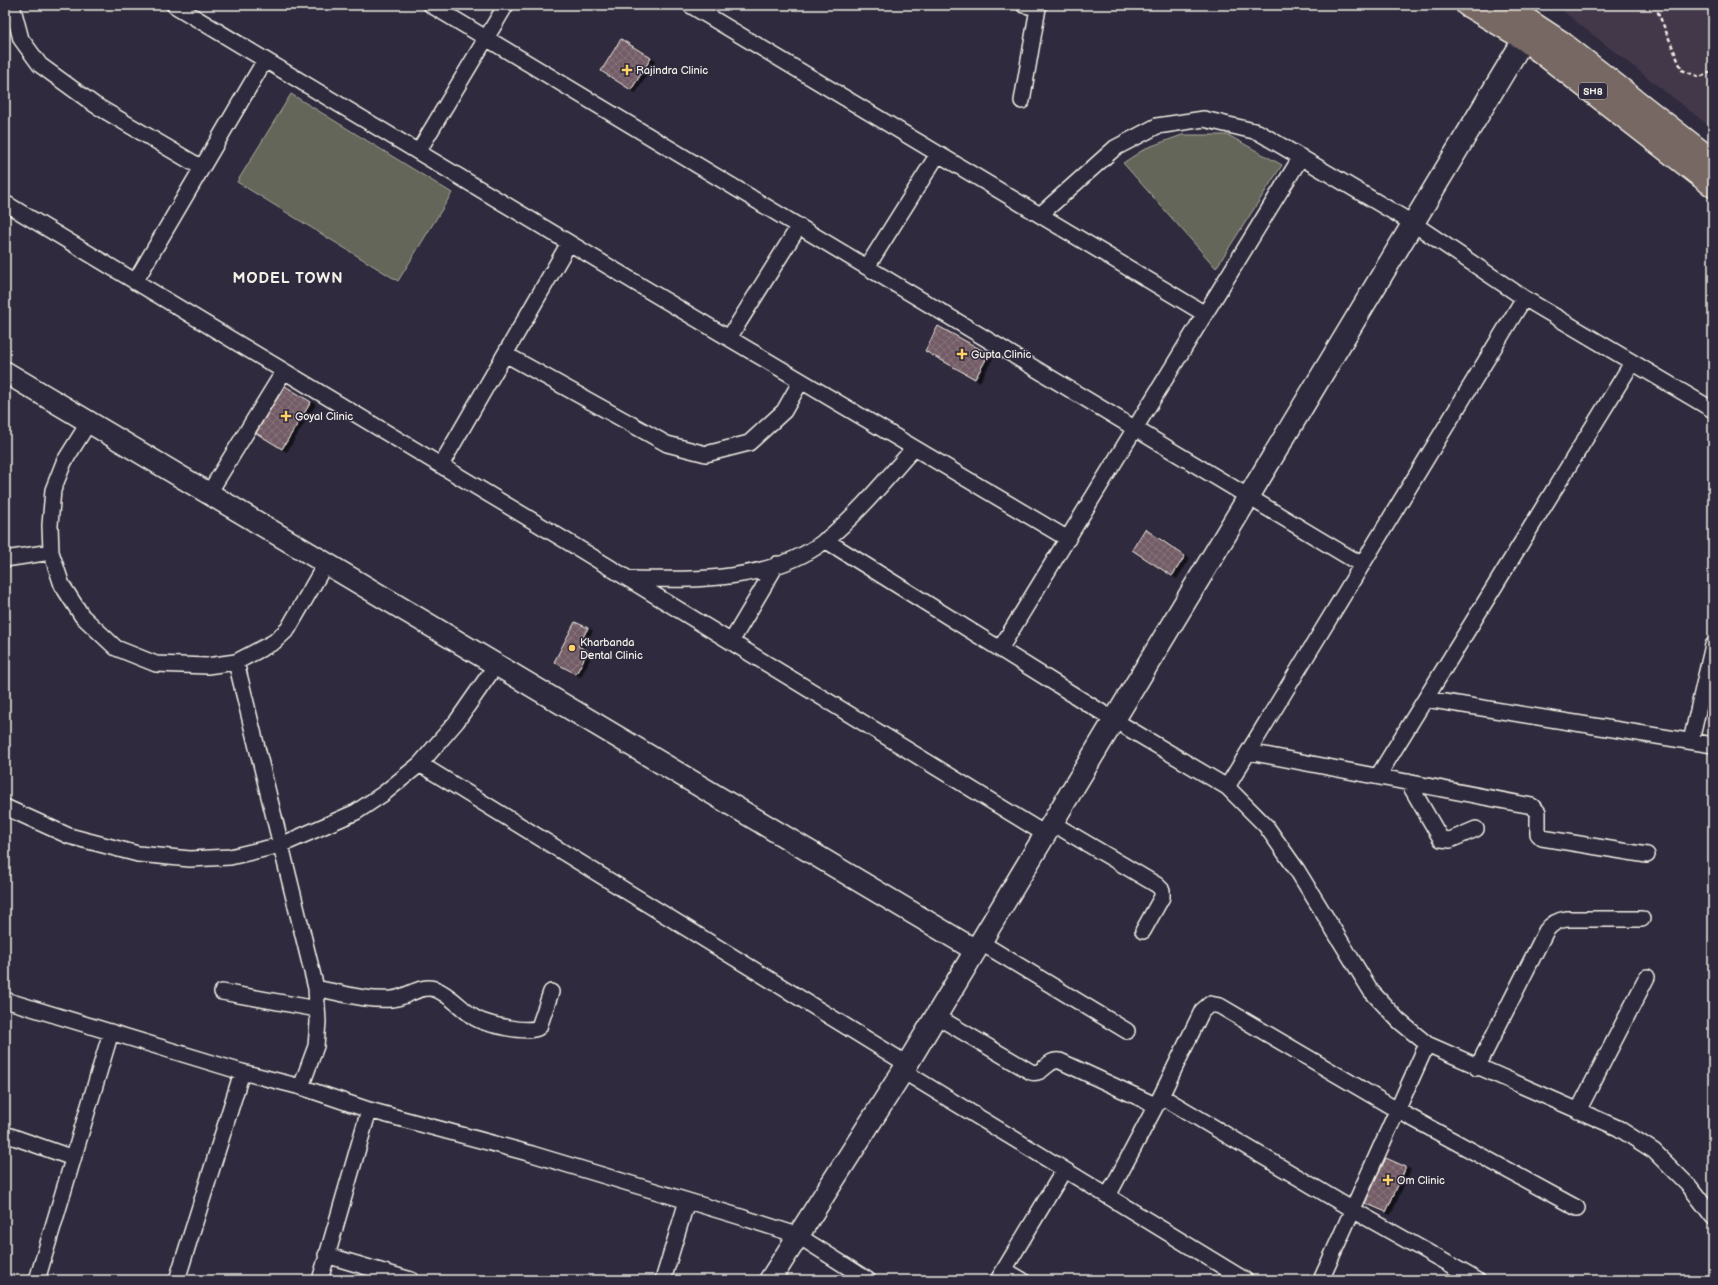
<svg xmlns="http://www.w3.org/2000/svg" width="1718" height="1285" font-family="'Balsamiq Sans',sans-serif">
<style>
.built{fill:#433949}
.green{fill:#646658;stroke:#acaca0}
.building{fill:url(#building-cross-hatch);stroke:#f4f1e8;filter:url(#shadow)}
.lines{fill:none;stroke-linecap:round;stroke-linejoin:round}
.street-casing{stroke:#f4f1e8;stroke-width:18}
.secondary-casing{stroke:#f4f1e8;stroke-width:24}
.primary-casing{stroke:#f4f1e8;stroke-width:25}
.path{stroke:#f4f1e8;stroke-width:2.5;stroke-dasharray:4 3;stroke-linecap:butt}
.street{stroke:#2f2a3d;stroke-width:15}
.secondary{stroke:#2f2a3d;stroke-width:21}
.primary{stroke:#776864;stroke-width:22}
.poi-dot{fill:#ffd166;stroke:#2f2a3d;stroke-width:1.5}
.labels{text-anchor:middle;stroke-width:3;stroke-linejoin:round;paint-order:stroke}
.shield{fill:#2f2a3d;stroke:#b9b5b5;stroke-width:1}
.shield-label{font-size:10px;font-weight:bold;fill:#f4f1e8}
.poi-label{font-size:11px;fill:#f4f1e8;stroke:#2f2a3d;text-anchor:start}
.district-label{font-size:15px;font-weight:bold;letter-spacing:1px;fill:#f4f1e8;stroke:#2f2a3d}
</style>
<defs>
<pattern id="building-cross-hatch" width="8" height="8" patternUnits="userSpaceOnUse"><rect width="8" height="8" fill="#735b65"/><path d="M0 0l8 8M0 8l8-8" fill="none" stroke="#88737b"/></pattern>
<filter id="shadow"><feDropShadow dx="4.5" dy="2.5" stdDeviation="0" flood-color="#0009"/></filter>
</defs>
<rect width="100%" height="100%" fill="#2f2a3d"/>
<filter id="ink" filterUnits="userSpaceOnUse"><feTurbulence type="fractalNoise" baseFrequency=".025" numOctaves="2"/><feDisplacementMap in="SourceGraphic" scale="8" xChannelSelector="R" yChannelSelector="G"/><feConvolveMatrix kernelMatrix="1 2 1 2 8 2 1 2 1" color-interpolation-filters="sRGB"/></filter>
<g filter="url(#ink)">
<path class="built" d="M 1555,5 L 1713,5 L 1713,129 Z"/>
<path class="green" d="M 291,94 L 452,193 L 398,281 L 237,182 Z
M 1182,135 L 1228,135 L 1282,165 L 1216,268 L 1123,163 L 1146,148 Z"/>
<path class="building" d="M 621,39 L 651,58 L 631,90 L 601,71 Z
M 938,326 L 989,354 L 975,379 L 925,351 Z
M 285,386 L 311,402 L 282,449 L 256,433 Z
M 1145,529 L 1185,556 L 1172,576 L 1132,550 Z
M 575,622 L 588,628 L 578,646 L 588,651 L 576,674 L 554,662 Z
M 1386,1158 L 1406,1167 L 1386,1212 L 1365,1203 Z"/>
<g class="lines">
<defs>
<path id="street" d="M 12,5 L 21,39 L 40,65 L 95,105 L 202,168
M 174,5 L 641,286 L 1068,539
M 431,5 L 1362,565
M 690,5 L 1205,314
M 1022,101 L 1038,8 L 1024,5
M 418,152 L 506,5
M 5,203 L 573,545 L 1045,834
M 1040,215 L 1115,148 L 1157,126 L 1204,119 L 1258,132 L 1414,224 L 1524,298 L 1713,410
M 867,267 L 938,154
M 135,282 L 265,60
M 729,338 L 799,226
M 505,354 L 667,444 L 706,454 L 749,443 L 784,411 L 801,381
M 89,422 L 64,462 L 53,490 L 50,525 L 51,552 L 62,585 L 82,616 L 116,648 L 156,664 L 207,666 L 236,662 L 274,642 L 288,629 L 326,563
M 441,465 L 569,243
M 209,493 L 284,371
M 825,540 L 1114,720 L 1227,787 L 1266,826 L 1297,870 L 1371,991 L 1399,1021 L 1427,1044 L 1618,1128 L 1654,1151 L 1690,1187 L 1713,1217
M 5,559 L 51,552
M 630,579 C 695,580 772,582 826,540 C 859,513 886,479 914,448
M 731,642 L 777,564
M 1000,649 L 1301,157
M 236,662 L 316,988 L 318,1022 L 316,1046 L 301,1087
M 1426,699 L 1713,745
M 1691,741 L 1713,645
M 1249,752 L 1532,806 L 1538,812 L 1538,834 L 1542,838 L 1647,855
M 420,764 L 907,1064
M 1378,776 L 1632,363
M 1408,782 L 1441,839 L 1450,840 L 1476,829
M 1227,787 L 1524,298
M 5,807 L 69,836 L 138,854 L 190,859 L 230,857 L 281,845 L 356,812 L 383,794 L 420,764 L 457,721 L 496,665
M 1052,823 L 1157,885 L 1162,890 L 1162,897 L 1143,931
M 980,942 L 1127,1031
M 316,988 C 341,993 367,1001 392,999 C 406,998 421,984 435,989 C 451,995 461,1009 475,1018 C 485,1024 530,1035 539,1027 L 551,992
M 222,992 L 317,1009
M 5,1000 L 242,1072 L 301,1087 L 369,1110 L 532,1154 L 741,1217 L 797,1235 L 868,1280
M 936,1016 L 1031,1072 C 1044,1076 1047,1058 1060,1061 L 1155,1105
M 1477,1068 L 1546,931 C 1552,923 1558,920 1567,919 L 1642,919
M 903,1071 L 1245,1280
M 1161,1096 L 1353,1210 L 1477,1280
M 1578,1111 L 1647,977
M 5,1134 L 73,1158
M 1108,1196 L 1161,1096 L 1202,1011 L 1210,1004 L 1220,1006 L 1397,1110 L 1577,1208
M 326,1255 L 411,1280
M 1005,1270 L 1022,1280
M 37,1280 L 111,1032
M 177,1280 L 242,1072
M 320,1280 L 369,1110
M 663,1280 L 687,1201
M 998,1280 L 1064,1170
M 1321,1280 L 1427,1044"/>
<path id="secondary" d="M 5,372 L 975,950
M 770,1280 L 903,1071 L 1533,24"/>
<path id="primary" d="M 1467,5 L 1524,39 L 1713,186
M 1505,5 L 1561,42 L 1713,161"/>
</defs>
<use href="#street" class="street-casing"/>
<use href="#secondary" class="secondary-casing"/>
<use href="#primary" class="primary-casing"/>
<path class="path" d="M 1655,5 L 1682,70 L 1700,77 L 1713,71"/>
<use href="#street" class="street"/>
<use href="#secondary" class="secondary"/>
<use href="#primary" class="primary"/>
</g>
</g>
<g class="poi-dot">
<path d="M625 64h4v4h4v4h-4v4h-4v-4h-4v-4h4z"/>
<path d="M960 348h4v4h4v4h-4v4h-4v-4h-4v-4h4z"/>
<path d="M284 410h4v4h4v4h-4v4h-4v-4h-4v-4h4z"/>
<circle cx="572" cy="648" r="4"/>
<path d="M1386 1174h4v4h4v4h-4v4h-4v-4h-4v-4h4z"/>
</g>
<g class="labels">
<rect class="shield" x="1579" y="83" width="28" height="16" rx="3"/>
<g class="shield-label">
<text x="1593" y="95">SH8</text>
</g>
<g class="poi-label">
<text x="636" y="74">Rajindra Clinic</text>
<text x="971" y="358">Gupta Clinic</text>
<text x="295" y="420">Goyal Clinic</text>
<text x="580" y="646">Kharbanda<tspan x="580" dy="13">Dental Clinic</tspan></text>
<text x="1397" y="1184">Om Clinic</text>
</g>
<g class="district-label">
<text x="288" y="283">MODEL TOWN</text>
</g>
</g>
<rect width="1718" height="1285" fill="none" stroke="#2f2a3d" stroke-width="20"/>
<rect x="10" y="10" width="1698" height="1265" fill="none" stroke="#f4f1e8" stroke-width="1.5" filter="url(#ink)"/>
</svg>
